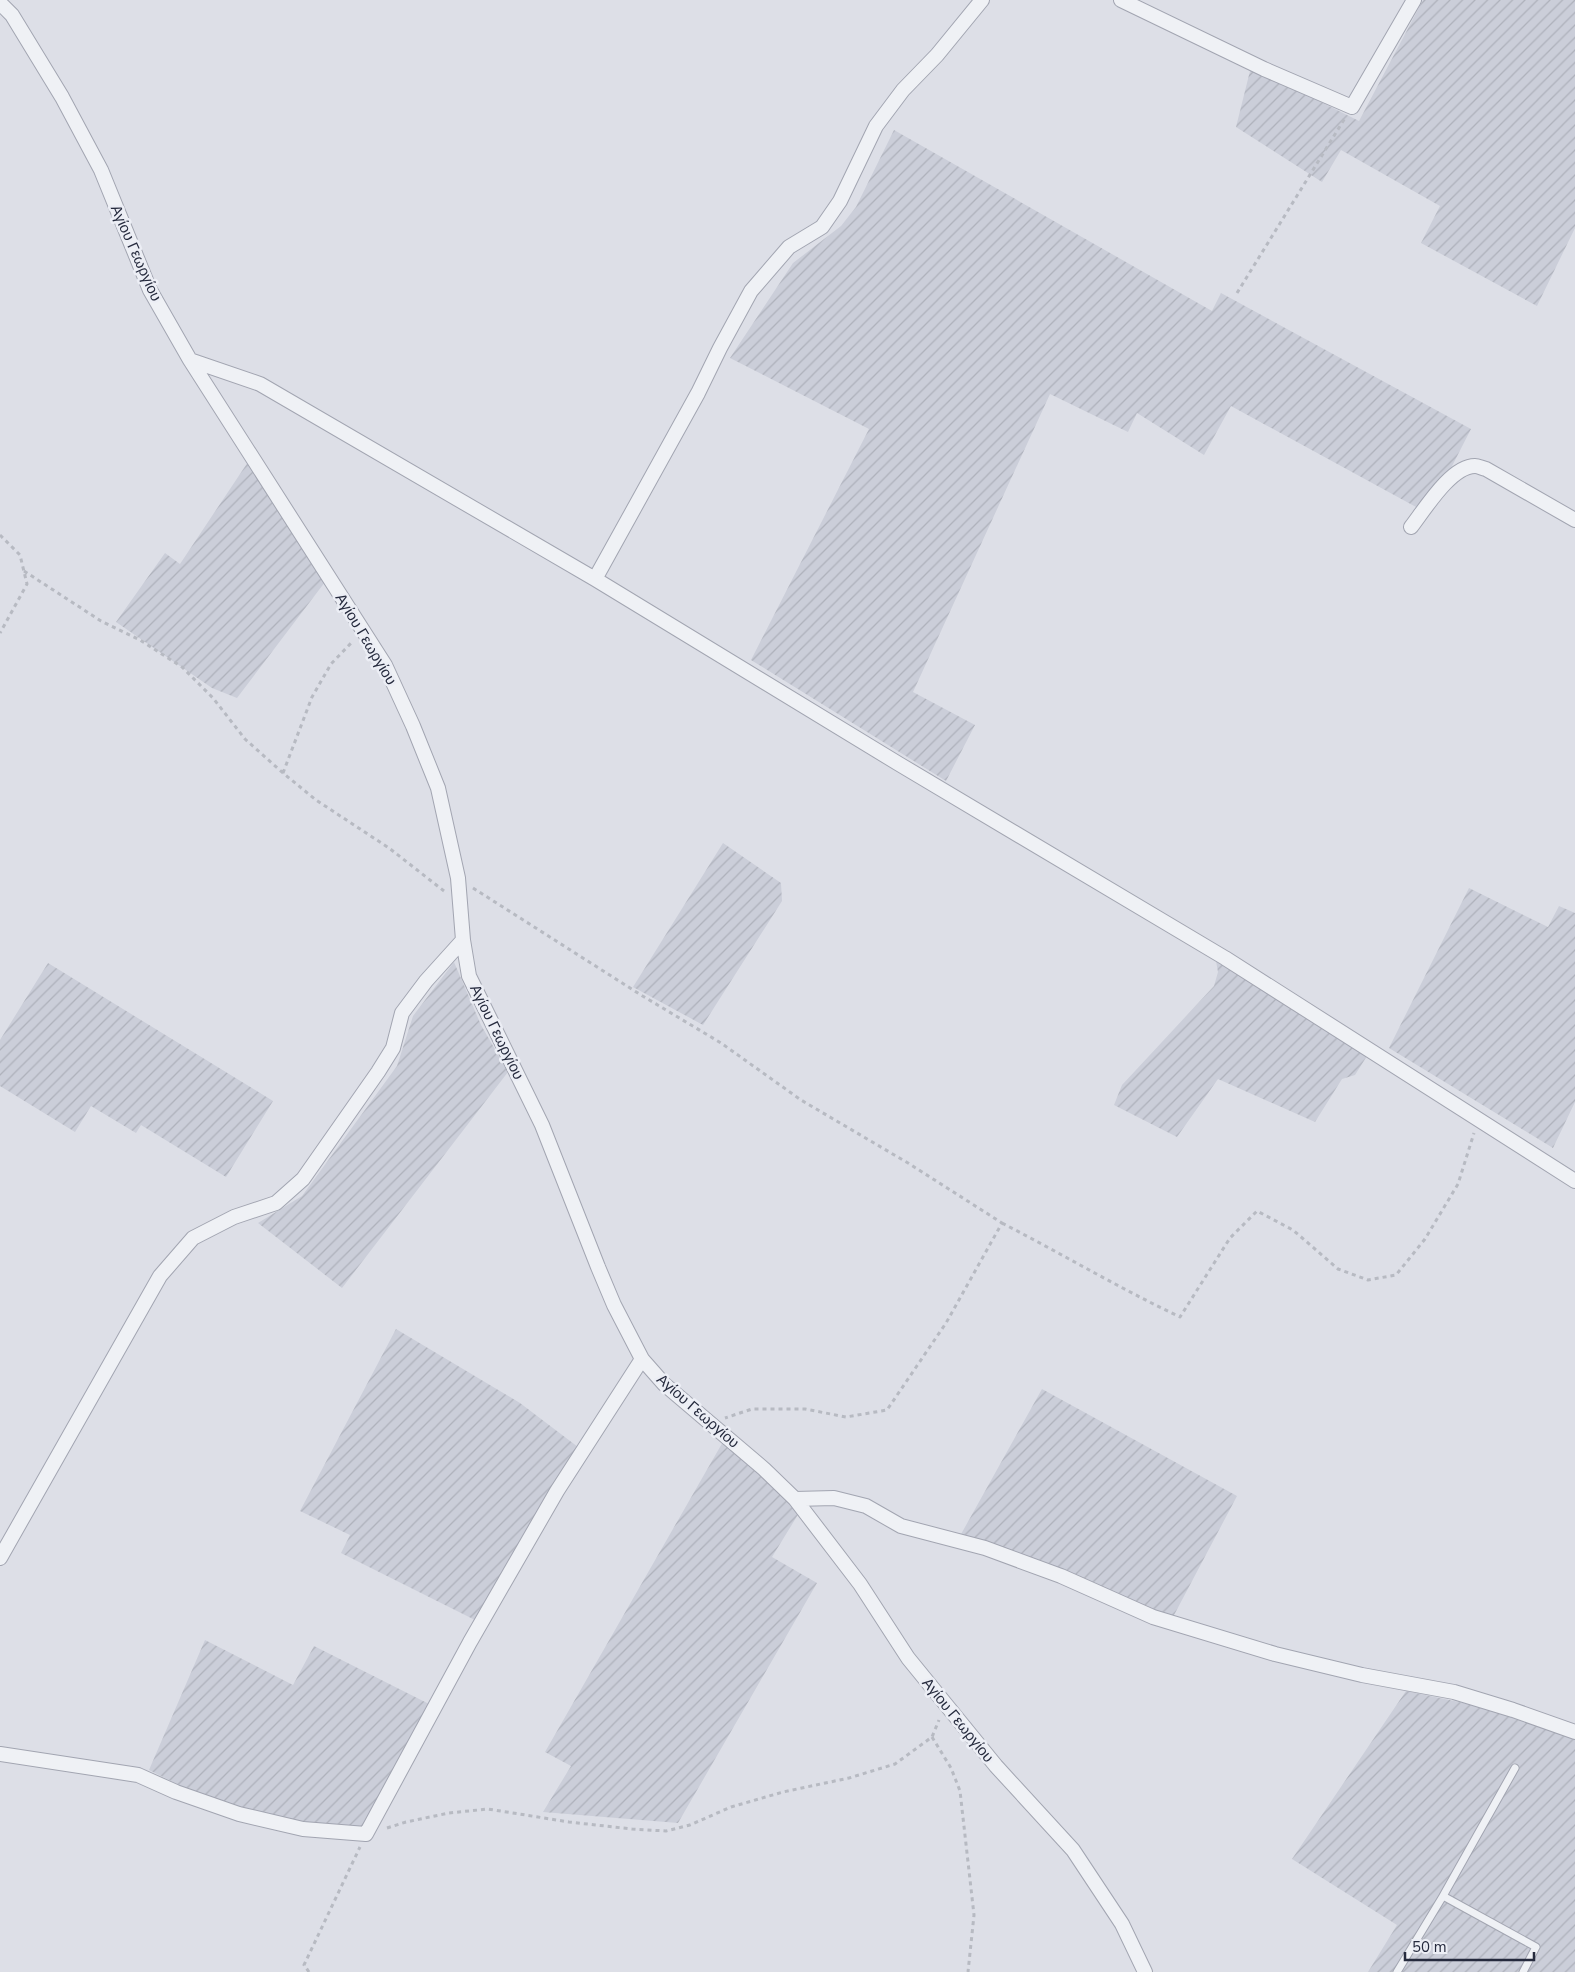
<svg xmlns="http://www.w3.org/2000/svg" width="1575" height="1972" font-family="'Nunito Sans',sans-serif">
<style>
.industrial{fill:url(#industrial-furrows)}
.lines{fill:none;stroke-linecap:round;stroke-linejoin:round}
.lane-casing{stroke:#a2a5b1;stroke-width:9}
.street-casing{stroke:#a2a5b1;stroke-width:16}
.path{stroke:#b7bac2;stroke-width:3;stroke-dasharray:4 4;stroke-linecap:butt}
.lane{stroke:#eff1f5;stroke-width:7}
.street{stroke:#eff1f5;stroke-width:14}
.labels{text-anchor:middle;stroke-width:5;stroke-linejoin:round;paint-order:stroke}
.street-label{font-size:15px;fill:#262b3e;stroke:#eceef5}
</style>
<defs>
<pattern id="industrial-furrows" width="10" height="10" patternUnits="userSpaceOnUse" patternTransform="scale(1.25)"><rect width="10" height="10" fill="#cbced9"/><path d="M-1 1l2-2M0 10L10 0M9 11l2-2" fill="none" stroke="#aeb1bb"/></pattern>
</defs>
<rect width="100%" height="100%" fill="#dddfe7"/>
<path class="industrial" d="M 1423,0 L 1575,0 L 1575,228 L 1537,306 L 1421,243 L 1440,206 L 1341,150 L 1322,182 L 1236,127 L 1251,67 L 1359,121 Z
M 894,130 L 1212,311 L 1221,293 L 1471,429 L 1450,470 L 1416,507 L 1231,406 L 1204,455 L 1137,413 L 1128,432 L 1050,394 L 913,692 L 975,725 L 946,781 L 751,660 L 869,429 L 730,358 L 793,263 L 841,226 L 856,207 Z
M 248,462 L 325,582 L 237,698 L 212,688 L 116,622 L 165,553 L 180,564 Z
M 723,843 L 781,883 L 782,901 L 703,1025 L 633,987 Z
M 1469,888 L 1548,927 L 1559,906 L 1575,913 L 1575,1102 L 1553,1148 L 1389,1048 Z
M 1216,961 L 1367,1056 L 1355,1075 L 1342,1079 L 1315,1122 L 1218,1079 L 1177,1137 L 1114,1105 L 1122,1085 L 1214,986 L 1218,972 Z
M 454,962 L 481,1025 L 508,1072 L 342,1288 L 258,1223 L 302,1196 L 397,1066 L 413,1016 Z
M 48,963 L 273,1101 L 226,1177 L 141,1125 L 136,1133 L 91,1106 L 75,1132 L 0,1086 L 0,1040 Z
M 396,1329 L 520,1403 L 578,1447 L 477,1621 L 341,1553 L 350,1535 L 300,1511 Z
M 1042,1389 L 1237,1496 L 1173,1617 L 960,1536 Z
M 724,1440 L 746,1458 L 799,1513 L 772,1557 L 817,1583 L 678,1823 L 543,1812 L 571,1766 L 545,1752 Z
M 205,1640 L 293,1685 L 314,1646 L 431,1705 L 364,1830 L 295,1821 L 244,1810 L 197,1794 L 149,1770 Z
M 1406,1691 L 1459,1702 L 1539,1723 L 1575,1738 L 1575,1972 L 1368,1972 L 1397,1925 L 1292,1859 Z"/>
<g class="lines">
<defs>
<path id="lane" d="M 1443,1896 L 1536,1947 L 1523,1972
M 1397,1972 L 1443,1896 L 1515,1768"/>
<path id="street" d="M 1121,0 L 1264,69 L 1352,107 L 1414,0
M 0,3 L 12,15 L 62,97 L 101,170 L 150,290 L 190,360 L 385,665 L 413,726 L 438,788 L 458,878 L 463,940 L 469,976 L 542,1125 L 598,1267 L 614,1305 L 642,1359 L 664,1384 L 764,1469 L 795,1499 L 860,1584 L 908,1658 L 996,1766 L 1073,1850 L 1122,1924 L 1145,1972
M 190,360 L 260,384 L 595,579 L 899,764 L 1225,958 L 1575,1181
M 1411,527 C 1425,509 1451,466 1475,466 C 1478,466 1482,468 1486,469 L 1575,520
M 595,579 L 698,393 L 720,348 L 751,291 L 789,247 L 822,227 L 840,201 L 876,126 L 903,90 L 937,55 L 982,0
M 795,1499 L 834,1498 L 866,1506 L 901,1526 L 985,1548 L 1061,1576 L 1153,1617 L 1275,1654 L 1362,1675 L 1454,1692 L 1513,1710 L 1575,1732
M 0,1558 L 160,1276 L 193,1238 L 234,1217 L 276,1203 L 303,1179 L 378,1072 L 393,1048 L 402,1013 L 426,981 L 463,940
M 0,1754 L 138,1775 L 176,1792 L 239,1814 L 303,1829 L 366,1834 L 470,1642 L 557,1491 L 642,1359"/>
</defs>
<use href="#lane" class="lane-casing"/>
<use href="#street" class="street-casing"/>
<path class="path" d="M 1237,293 L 1345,118
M 0,535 L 20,555 L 27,584 L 0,633
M 24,571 L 101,621 L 140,640 L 182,667 L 213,698 L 245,739 L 283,773 L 316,800 L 389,848 L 444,891
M 283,773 L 312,697 L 331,664 L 353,641
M 473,888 L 641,995 L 721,1043 L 801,1100 L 908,1163 L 1002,1223 L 946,1323 L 887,1410 L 846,1417 L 805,1409 L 752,1409 L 725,1418
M 1002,1223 C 1062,1254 1119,1288 1180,1317 L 1230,1238 L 1257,1211 L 1293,1230 L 1338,1269 L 1368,1280 L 1396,1275 L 1425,1239 L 1458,1184 L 1474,1133
M 932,1737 L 951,1768 L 960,1791 L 974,1915 L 968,1972
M 387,1828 L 406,1822 L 449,1813 L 488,1809 L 569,1822 L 632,1829 L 666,1831 L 690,1825 L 731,1807 L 783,1792 L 849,1778 L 895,1764 L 932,1737 L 939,1720
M 309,1972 L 304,1965 L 360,1847"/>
<use href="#lane" class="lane"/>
<use href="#street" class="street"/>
</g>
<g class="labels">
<g class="street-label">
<text transform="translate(136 253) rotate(66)" y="5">Αγίου Γεωργίου</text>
<text transform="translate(366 639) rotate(59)" y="5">Αγίου Γεωργίου</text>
<text transform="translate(497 1032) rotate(64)" y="5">Αγίου Γεωργίου</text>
<text transform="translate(698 1411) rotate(41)" y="5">Αγίου Γεωργίου</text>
<text transform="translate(958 1720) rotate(51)" y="5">Αγίου Γεωργίου</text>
</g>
</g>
<path d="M1405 1952v8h129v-8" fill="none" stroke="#262b3e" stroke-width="2.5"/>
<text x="1412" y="1952" font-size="15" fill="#262b3e" stroke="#eceef5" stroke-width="4" paint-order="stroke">50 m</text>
</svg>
